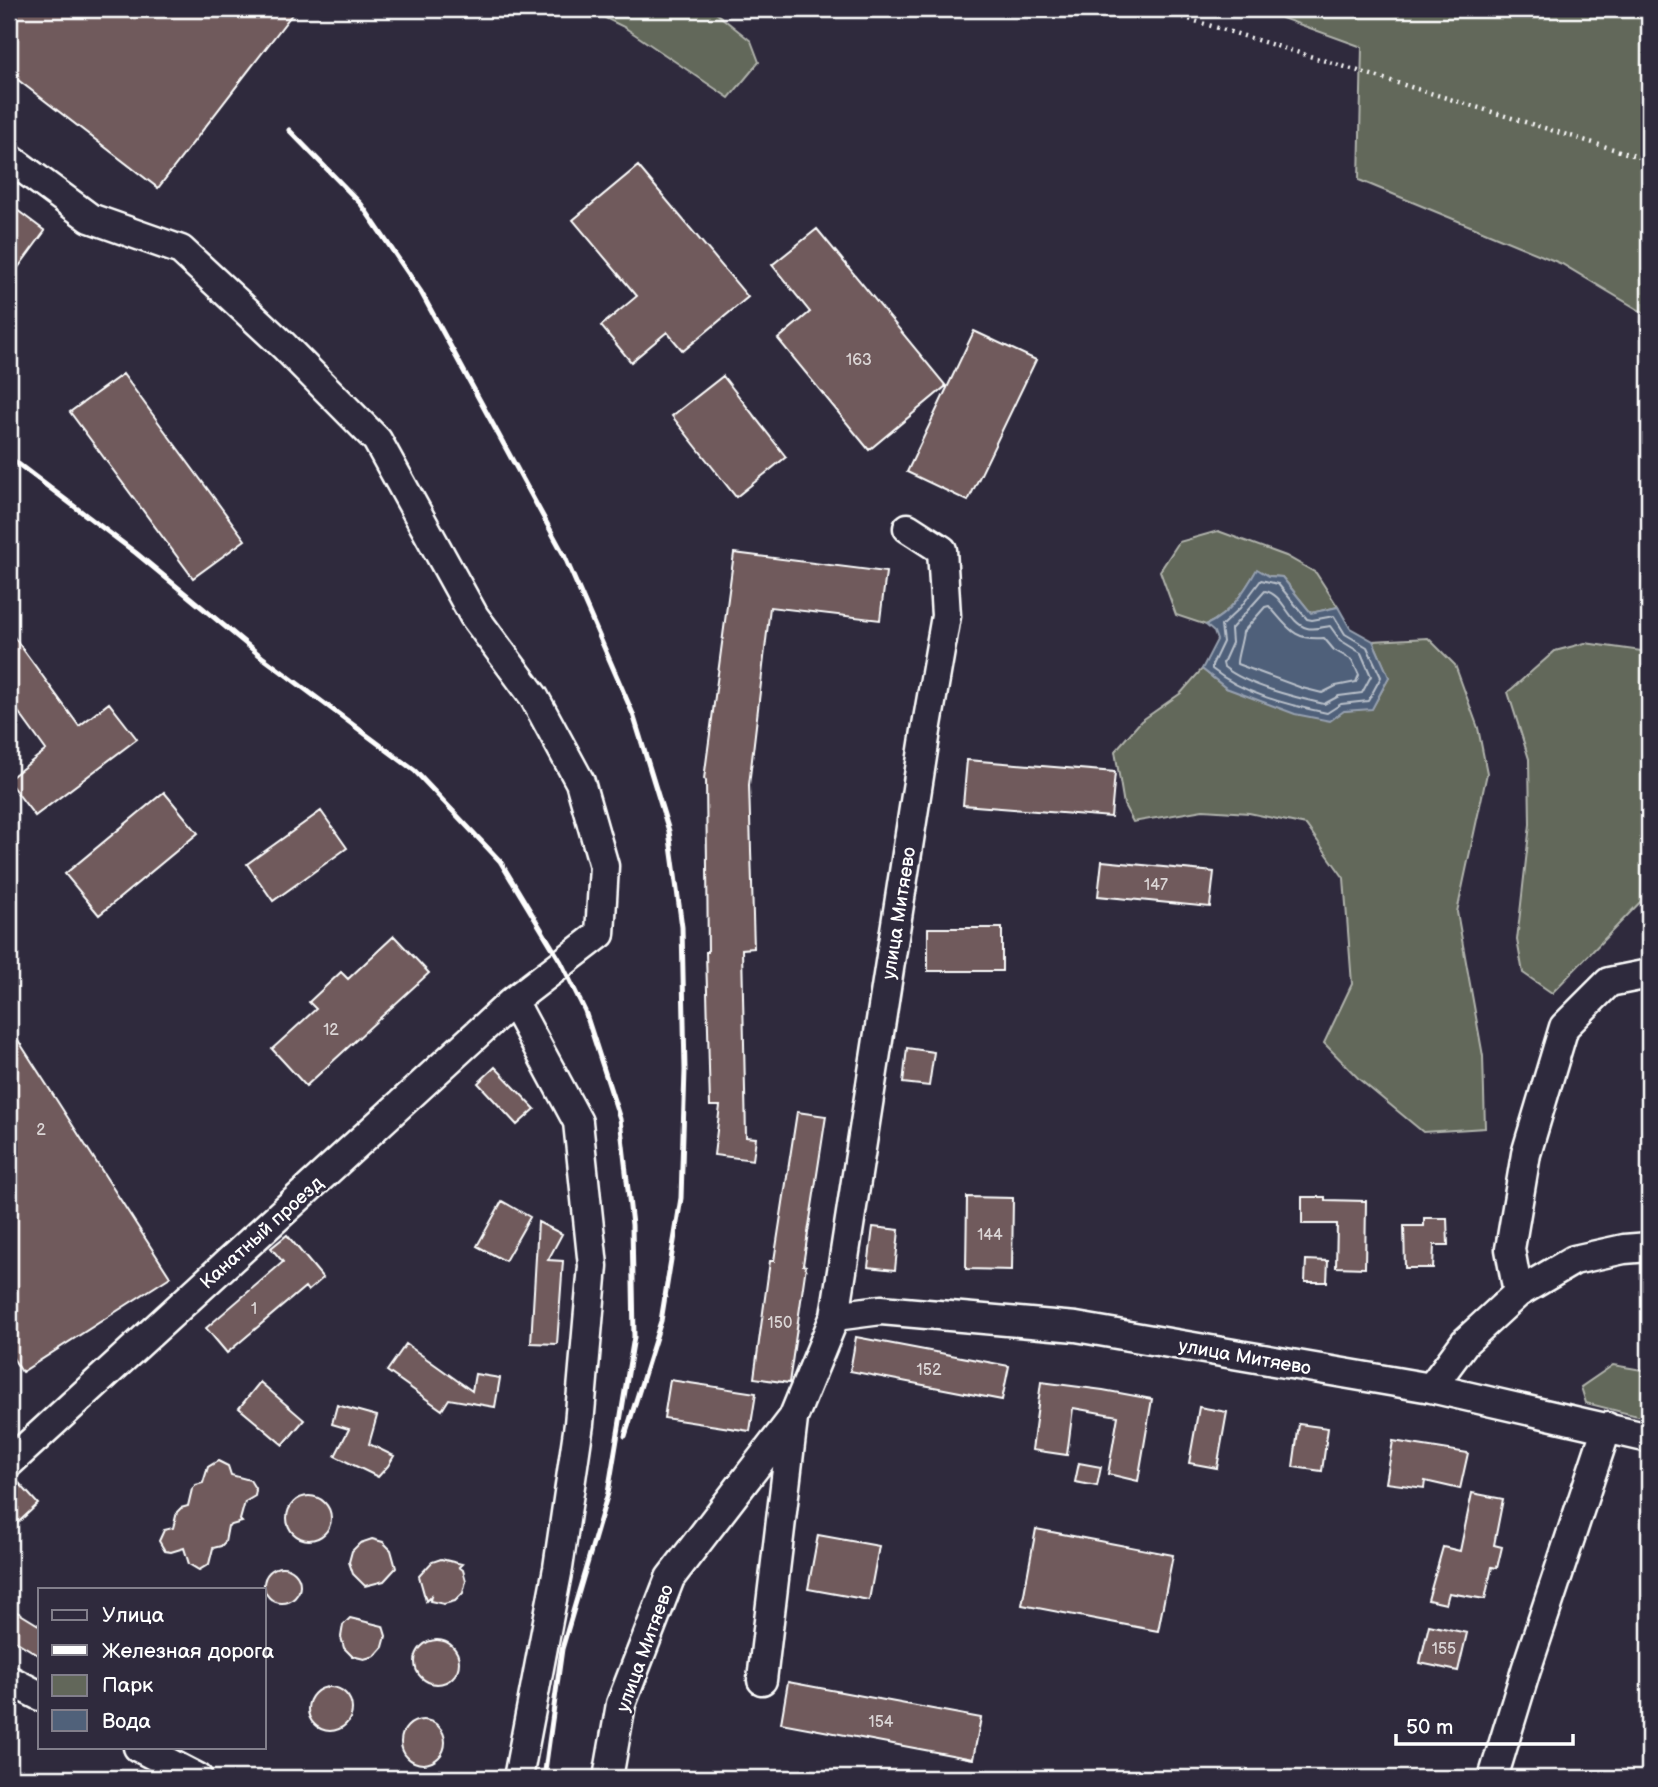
<svg xmlns="http://www.w3.org/2000/svg" width="1658" height="1787" font-family="'Balsamiq Sans',sans-serif">
<style>
.green{fill:#62675a;stroke:#b0b3ac;stroke-width:2}
.water{fill:#50617a;stroke:#96a0af;stroke-width:2}
.lines{fill:none;stroke-linecap:round;stroke-linejoin:round}
.shore{stroke:#b9c0ca;stroke-width:2}
.building{fill:#6f5a5c;stroke:#fff;stroke-width:2}
.minor-casing{stroke:#fff;stroke-width:33}
.path{stroke:#fff;stroke-width:4.5;stroke-dasharray:2 5;stroke-linecap:butt}
.minor{stroke:#2f2a3d;stroke-width:28}
.rail{stroke:#fff;stroke-width:5}
.labels{text-anchor:middle;stroke-width:5;stroke-linejoin:round;paint-order:stroke}
.number-label{font-size:16px;fill:#dbd6d6}
.street-label{font-size:19px;fill:#fff;stroke:#2f2a3d}
</style>
<rect width="100%" height="100%" fill="#2f2a3d"/>
<filter id="ink" filterUnits="userSpaceOnUse"><feTurbulence type="fractalNoise" baseFrequency=".0143" numOctaves="2"/><feDisplacementMap in="SourceGraphic" scale="14" xChannelSelector="R" yChannelSelector="G"/><feConvolveMatrix kernelMatrix="1 2 1 2 8 2 1 2 1" color-interpolation-filters="sRGB"/></filter>
<g filter="url(#ink)">
<path class="green" d="M 587,9 L 711,9 L 751,41 L 759,62 L 729,98 L 624,27 Z
M 1257,9 L 1649,9 L 1649,316 L 1562,264 L 1359,180 L 1362,47 Z
M 1218,531 L 1286,556 L 1316,573 L 1338,607 L 1311,613 L 1282,577 L 1269,576 L 1257,570 C 1244,592 1230,614 1206,625 L 1176,615 L 1160,571 L 1179,542 Z
M 1428,638 L 1455,665 L 1478,728 L 1487,773 L 1457,912 L 1483,1056 L 1485,1128 L 1423,1132 L 1359,1079 L 1324,1043 L 1352,984 L 1344,878 L 1306,825 L 1249,813 L 1203,810 L 1133,822 L 1124,805 L 1115,751 L 1141,721 L 1181,693 L 1202,669 L 1226,688 L 1343,711 L 1372,708 L 1389,678 L 1373,641 Z
M 1585,643 L 1649,652 L 1649,893 L 1552,993 L 1523,973 L 1517,940 L 1530,824 L 1529,759 L 1508,692 L 1555,651 Z
M 1613,1365 L 1642,1370 L 1649,1369 L 1649,1419 L 1586,1403 L 1581,1387 Z"/>
<path class="water" d="M 1257,569 L 1269,576 L 1282,577 L 1311,613 L 1338,607 L 1350,628 L 1373,641 L 1389,677 L 1372,709 L 1344,711 L 1330,721 L 1295,714 L 1226,688 L 1202,669 L 1217,640 L 1214,632 L 1206,625 C 1230,614 1244,592 1257,569 Z"/>
<g class="lines">
<path class="shore" d="M 1261,580 L 1278,584 L 1307,619 L 1312,620 L 1334,616 L 1345,634 L 1367,647 L 1381,677 L 1368,701 L 1341,704 L 1327,713 C 1288,705 1243,694 1212,669 L 1212,665 L 1223,642 L 1221,626 L 1240,608 Z
M 1265,591 C 1284,594 1288,623 1307,628 C 1314,630 1323,627 1330,626 L 1340,640 L 1361,653 L 1371,676 L 1362,693 L 1339,696 L 1324,704 C 1294,697 1248,686 1224,667 L 1223,663 L 1232,643 L 1231,629 Z
M 1269,606 C 1288,627 1293,641 1324,638 L 1334,650 L 1352,660 L 1359,675 L 1356,682 L 1336,686 L 1322,693 L 1302,688 L 1237,664 C 1236,659 1242,642 1243,632 L 1265,607 Z"/>
</g>
<path class="building" d="M 9,9 L 296,9 L 158,188 L 9,73 Z
M 638,166 L 748,297 L 683,351 L 667,332 L 631,362 L 601,326 L 637,296 L 573,220 Z
M 9,204 L 45,231 L 9,280 Z
M 817,229 L 946,386 L 869,450 L 778,339 L 810,312 L 772,265 Z
M 974,331 L 1036,360 L 968,501 L 907,472 Z
M 123,374 L 245,540 L 193,578 L 70,412 Z
M 723,376 L 786,457 L 736,497 L 672,416 Z
M 734,553 L 886,572 L 880,620 L 770,607 L 749,785 L 754,948 L 742,949 L 746,1137 L 756,1138 L 753,1160 L 714,1155 L 720,1106 L 710,1106 L 706,952 L 708,952 L 706,780 L 704,779 Z
M 9,630 L 79,726 L 109,703 L 137,739 L 35,816 L 9,782 L 9,779 L 46,750 L 9,699 Z
M 967,760 L 1115,772 L 1111,817 L 963,805 Z
M 164,792 L 198,833 L 99,915 L 65,874 Z
M 321,811 L 347,848 L 273,901 L 247,864 Z
M 1102,861 L 1214,872 L 1210,907 L 1098,896 Z
M 928,928 L 1002,928 L 1002,971 L 928,971 Z
M 394,936 L 429,973 L 306,1086 L 272,1049 L 316,1009 L 309,1002 L 341,972 L 348,979 Z
M 9,1026 L 170,1277 L 22,1372 L 9,1352 Z
M 907,1048 L 934,1052 L 929,1086 L 903,1083 Z
M 495,1067 L 535,1109 L 517,1125 L 478,1083 Z
M 797,1112 L 826,1116 L 803,1265 L 806,1266 L 789,1383 L 754,1378 L 770,1261 L 774,1261 Z
M 967,1197 L 1013,1198 L 1012,1270 L 966,1269 Z
M 1302,1197 L 1325,1197 L 1325,1200 L 1366,1201 L 1365,1268 L 1336,1267 L 1337,1224 L 1302,1224 Z
M 502,1201 L 530,1217 L 505,1261 L 477,1246 Z
M 1424,1218 L 1447,1218 L 1448,1245 L 1434,1245 L 1433,1268 L 1405,1268 L 1404,1226 L 1424,1226 Z
M 538,1222 L 562,1234 L 548,1260 L 563,1261 L 557,1344 L 531,1343 Z
M 873,1227 L 899,1230 L 895,1270 L 868,1267 Z
M 287,1235 L 323,1278 L 308,1291 L 305,1287 L 227,1353 L 206,1328 L 283,1262 L 271,1248 Z
M 1306,1260 L 1328,1261 L 1327,1282 L 1305,1282 Z
M 856,1337 L 1009,1366 L 1002,1400 L 850,1371 Z
M 406,1344 L 472,1391 L 475,1374 L 500,1378 L 495,1407 L 449,1399 L 442,1410 L 387,1371 Z
M 670,1380 L 756,1393 L 750,1431 L 664,1418 Z
M 260,1382 L 304,1420 L 283,1445 L 239,1408 Z
M 1041,1382 L 1103,1390 L 1152,1399 L 1138,1481 L 1108,1474 L 1118,1416 L 1073,1408 L 1067,1455 L 1032,1450 Z
M 337,1405 L 377,1416 L 369,1444 L 394,1456 L 388,1466 L 378,1477 L 335,1456 L 349,1429 L 332,1424 Z
M 1199,1407 L 1227,1412 L 1217,1468 L 1189,1463 Z
M 1299,1424 L 1328,1428 L 1322,1471 L 1293,1467 Z
M 1393,1441 L 1468,1453 L 1460,1489 L 1425,1481 L 1424,1488 L 1386,1483 Z
M 218,1461 L 228,1466 L 231,1475 L 250,1480 L 256,1490 L 255,1496 L 245,1502 L 240,1520 L 242,1522 L 228,1526 L 225,1542 L 221,1546 L 213,1548 L 209,1564 L 199,1570 L 189,1564 L 184,1548 L 171,1552 L 165,1551 L 159,1541 L 164,1530 L 173,1528 L 177,1512 L 181,1508 L 188,1506 L 192,1489 L 196,1485 L 203,1483 L 208,1467 Z
M 1079,1463 L 1101,1467 L 1097,1486 L 1075,1482 Z
M 19,1483 L 38,1504 L 9,1531 L 9,1493 Z
M 1472,1493 L 1503,1499 L 1494,1545 L 1502,1547 L 1497,1568 L 1492,1567 L 1485,1599 L 1449,1593 L 1446,1604 L 1428,1600 L 1443,1547 L 1460,1551 Z
M287 1518a22 22 0 1 1 44 0a22 22 0 1 1-44 0Z
M 1036,1529 L 1173,1555 L 1158,1631 L 1022,1605 Z
M 818,1535 L 879,1546 L 869,1600 L 808,1589 Z
M 372,1539 L 383,1542 L 391,1550 L 396,1568 L 384,1581 L 365,1586 L 353,1574 L 349,1562 L 352,1551 L 360,1543 Z
M 441,1559 L 462,1564 L 459,1567 L 463,1570 L 466,1581 L 463,1593 L 455,1601 L 444,1604 L 430,1601 L 431,1596 L 426,1601 L 419,1576 L 432,1562 Z
M264 1585a18 18 0 1 1 36 0a18 18 0 1 1-36 0Z
M 9,1607 L 40,1626 L 40,1656 L 9,1637 Z
M 350,1618 L 383,1626 L 386,1636 L 383,1647 L 375,1656 L 364,1659 L 352,1656 L 344,1648 L 341,1637 L 343,1625 Z
M 1429,1625 L 1467,1633 L 1458,1671 L 1420,1663 Z
M415 1662a22 22 0 1 1 44 0a22 22 0 1 1-44 0Z
M 788,1682 L 981,1718 L 973,1759 L 781,1723 Z
M308 1709a22 22 0 1 1 44 0a22 22 0 1 1-44 0Z
M401 1742a22 22 0 1 1 44 0a22 22 0 1 1-44 0Z"/>
<g class="lines">
<defs>
<path id="minor" d="M 9,158 L 90,218 L 181,250 L 284,346 L 377,440 L 474,616 L 534,697 L 580,782 L 604,866 L 600,934 L 513,1001 L 578,1122 L 593,1266 L 579,1424 L 558,1568 L 518,1778
M 1518,1293 L 1510,1249 L 1526,1154 L 1564,1027 L 1609,982 L 1649,974
M 835,1316 L 926,731 L 946,616 L 942,550 L 908,528
M 1431,1388 L 1465,1342 L 1518,1293 L 1574,1260 L 1624,1249 L 1649,1247
M 9,1463 L 513,1001
M 9,1680 L 40,1696
M 762,1680 L 793,1419
M 138,1747 L 198,1778
M 608,1778 L 621,1704 L 670,1578 L 793,1418 L 835,1316 L 881,1310 L 1076,1327 L 1431,1388 L 1649,1438
M 1493,1778 L 1526,1670 L 1607,1427"/>
</defs>
<use href="#minor" class="minor-casing"/>
<path class="path" d="M 1156,9 L 1649,160"/>
<use href="#minor" class="minor"/>
<path class="rail" d="M 289,130 L 361,204 L 421,292 L 564,555 L 633,714 L 669,831 L 682,927 L 685,1070 L 681,1198 L 661,1321 L 625,1436
M 9,457 L 136,553 L 262,657 L 415,771 L 500,861 L 561,962 L 585,1011 L 620,1119 L 632,1225 L 634,1337 L 608,1493 L 562,1649 L 544,1778"/>
</g>
</g>
<g class="labels">
<g class="number-label">
<text x="859" y="365">163</text>
<text x="1156" y="890">147</text>
<text x="331" y="1035">12</text>
<text x="41" y="1135">2</text>
<text x="990" y="1240">144</text>
<text x="254" y="1314">1</text>
<text x="780" y="1328">150</text>
<text x="929" y="1375">152</text>
<text x="1444" y="1654">155</text>
<text x="881" y="1727">154</text>
</g>
<g class="street-label">
<text transform="translate(898 913) rotate(-81)" y="7">улица Митяево</text>
<text transform="translate(261 1232) rotate(-42)" y="7">Канатный проезд</text>
<text transform="translate(1245 1356) rotate(10)" y="7">улица Митяево</text>
<text transform="translate(644 1648) rotate(-70)" y="7">улица Митяево</text>
</g>
</g>
<rect width="1658" height="1787" fill="none" stroke="#2f2a3d" stroke-width="35"/>
<rect x="18" y="18" width="1623" height="1752" fill="none" stroke="#fff" stroke-width="2.5" filter="url(#ink)"/>
<rect x="38" y="1588" width="228" height="161" fill="#2f2a3d" stroke="#827f8b" stroke-width="2"/>
<rect x="52" y="1610" width="35" height="10" fill="#2f2a3d" stroke="#827f8b" stroke-width="2"/>
<text x="102" y="1622" font-size="21" fill="#ffffff">Улица</text>
<rect x="52" y="1645" width="35" height="10" fill="#ffffff" stroke="#827f8b" stroke-width="2"/>
<text x="102" y="1658" font-size="21" fill="#ffffff">Железная дорога</text>
<rect x="52" y="1675" width="35" height="21" fill="#62675a" stroke="#827f8b" stroke-width="2"/>
<text x="102" y="1692" font-size="21" fill="#ffffff">Парк</text>
<rect x="52" y="1710" width="35" height="21" fill="#50617a" stroke="#827f8b" stroke-width="2"/>
<text x="102" y="1728" font-size="21" fill="#ffffff">Вода</text>
<path d="M1396 1734v10h177v-10" fill="none" stroke="#ffffff" stroke-width="3.5"/>
<text x="1406" y="1734" font-size="21" fill="#ffffff" stroke="#2f2a3d" stroke-width="5" paint-order="stroke">50 m</text>
</svg>
